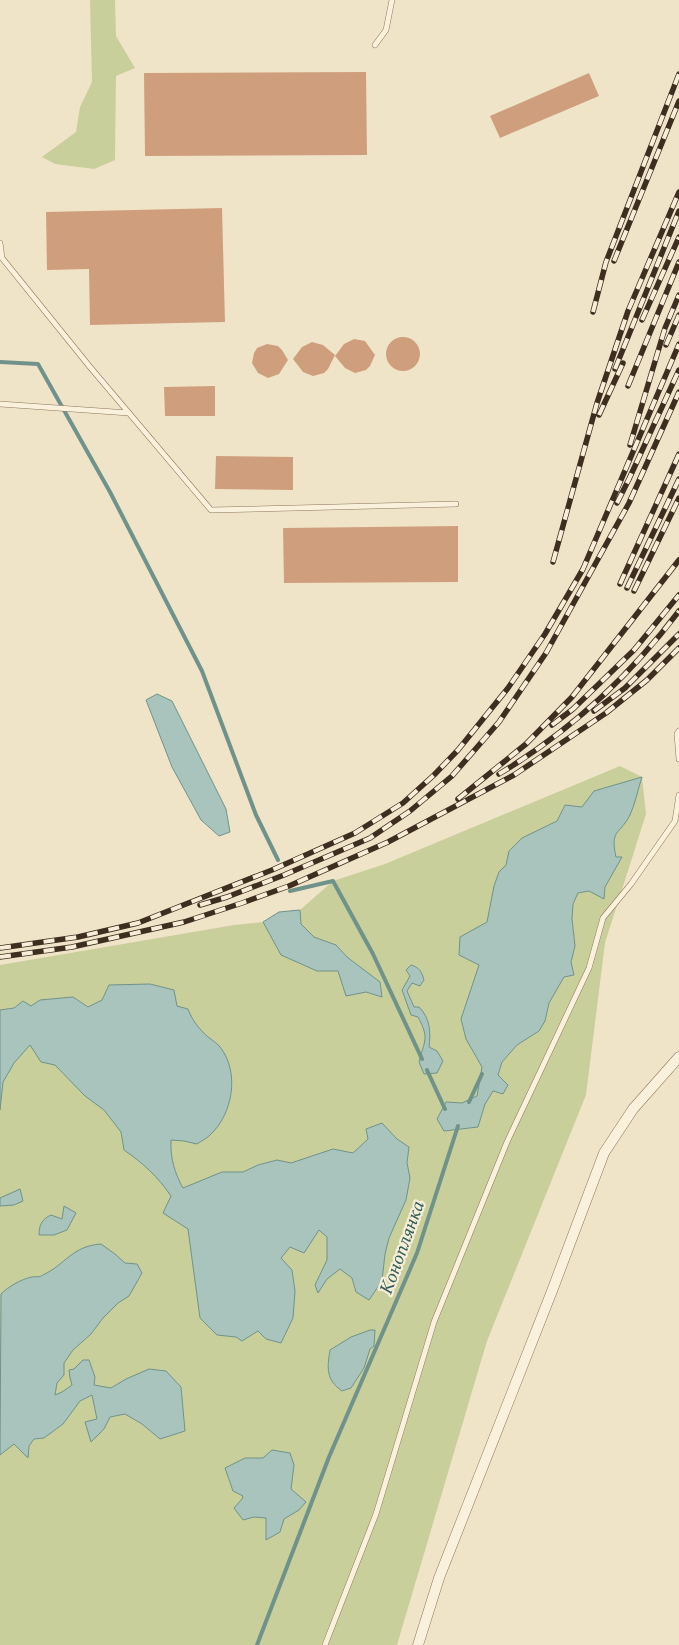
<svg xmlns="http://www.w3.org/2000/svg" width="679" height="1645" font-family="Spectral,serif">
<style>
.green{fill:#c9cf9b}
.water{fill:#a9c4bc;stroke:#6f938a}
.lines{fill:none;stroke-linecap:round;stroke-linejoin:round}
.stream{stroke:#6f938a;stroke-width:4}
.building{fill:#cf9f7d}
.service-casing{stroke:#8d765c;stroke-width:6}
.minor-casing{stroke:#8d765c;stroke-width:11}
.service{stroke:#faf1dc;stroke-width:5}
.minor{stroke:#faf1dc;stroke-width:10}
.rail-casing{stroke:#3d2e20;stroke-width:5.5}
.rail{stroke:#f7eed8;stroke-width:4;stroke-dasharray:11;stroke-linecap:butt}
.labels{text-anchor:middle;stroke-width:4.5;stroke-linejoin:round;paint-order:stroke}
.water-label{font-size:19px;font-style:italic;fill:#2f5d5a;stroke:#f7eed8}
</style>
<rect width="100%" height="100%" fill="#f0e4c8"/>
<path class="green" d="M 90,0 L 115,0 L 116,36 L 135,68 L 116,76 L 115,160 L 94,169 L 55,164 L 42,157 L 76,132 L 80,107 L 92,82 Z
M 620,766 L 642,777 L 646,814 L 605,943 L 586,1095 L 487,1341 L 397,1645 L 0,1645 L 0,965 L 234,925 L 263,922 L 279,912 L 300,910 L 333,881 L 385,864 Z"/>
<path class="water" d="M 157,694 L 172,701 L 226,809 L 230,832 L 219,836 L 201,820 L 172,767 L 146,700 Z
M 642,777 C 638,789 635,804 630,815 C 619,836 610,829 616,857 L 622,857 L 605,887 L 604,899 L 589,891 L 578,893 L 573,904 L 572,919 L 575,946 L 571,962 L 574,975 L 564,977 L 549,1003 L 545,1021 L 539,1031 L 517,1045 L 502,1062 L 498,1075 L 508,1085 L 503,1094 L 493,1091 L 485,1104 L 478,1127 L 444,1131 L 437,1119 L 446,1102 L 462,1103 L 477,1096 L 482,1067 L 466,1039 L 461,1019 L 479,965 L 459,955 L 460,937 L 487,922 L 494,886 L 499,872 L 506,865 L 509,851 L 522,838 L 557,821 L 565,805 L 582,807 L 594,791 Z
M 300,910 L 301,924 L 314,937 L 336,945 L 347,957 L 380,982 L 382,997 L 366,992 L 346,996 L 338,971 L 317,971 L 281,955 L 263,922 L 279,912 Z
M 411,965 C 419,967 422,972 424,980 L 420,986 L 412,983 L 407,991 L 414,1007 L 419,1007 C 430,1018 431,1032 429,1047 L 437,1051 L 443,1061 L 437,1073 L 424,1074 L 419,1062 C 424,1041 430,1039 418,1017 L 411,1015 L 402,990 L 410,976 L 406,970 Z
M 150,984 L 174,990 L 177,1006 L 188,1009 C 192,1020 199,1029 208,1037 C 212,1040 217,1043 220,1047 C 240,1072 233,1114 210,1135 C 206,1139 201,1141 197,1144 L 184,1141 L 171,1140 C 170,1158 175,1174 183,1188 L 222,1172 L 243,1172 L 258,1165 L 277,1160 L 291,1163 L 333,1149 L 353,1153 L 368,1139 L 366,1129 L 382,1123 L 397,1139 L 409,1147 L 407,1163 L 410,1178 L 406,1200 L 389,1238 L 385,1254 L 382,1281 L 369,1300 L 356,1292 L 352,1278 L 340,1269 L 327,1279 L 318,1293 L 315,1285 L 327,1260 L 327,1237 L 319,1230 L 304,1253 L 290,1247 L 281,1258 L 292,1270 L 295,1291 L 293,1318 L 281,1343 L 266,1339 L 258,1331 L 242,1341 L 236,1337 L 217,1335 L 200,1318 L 188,1229 L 163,1213 L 171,1196 C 158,1177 143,1163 124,1150 L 121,1132 L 104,1110 L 85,1096 L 55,1065 L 41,1062 L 30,1045 L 14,1063 L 3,1082 L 0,1110 L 0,1010 L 14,1008 L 23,1001 L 31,1006 L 40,1000 L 73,997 L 88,1007 L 102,1000 L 109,985 Z
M 20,1189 L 23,1201 L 14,1205 L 0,1206 L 0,1198 Z
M 64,1206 L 76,1213 L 67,1230 L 54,1235 L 39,1235 C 39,1225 42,1219 51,1215 L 62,1219 Z
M 101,1244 L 115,1254 L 125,1263 L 137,1264 L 142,1273 L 129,1296 L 118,1303 L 103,1318 L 91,1334 L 73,1350 L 64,1363 L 64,1375 L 57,1383 L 55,1395 L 62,1392 L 72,1385 L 70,1378 L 69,1370 L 74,1369 L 83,1360 L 89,1360 L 95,1377 L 94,1385 L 111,1388 L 126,1379 L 149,1369 L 166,1371 L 181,1387 L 185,1431 L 160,1439 L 142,1424 L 125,1414 L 110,1417 L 104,1429 L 91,1442 L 85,1422 L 97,1419 L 92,1395 L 80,1401 L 63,1424 L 44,1438 L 34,1439 L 29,1446 L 28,1458 L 14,1444 L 0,1455 L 1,1294 C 8,1287 21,1279 32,1277 C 36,1276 39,1278 43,1275 C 66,1264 72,1246 101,1244 Z
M 370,1330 L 375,1330 L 374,1346 L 370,1349 L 364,1368 L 351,1388 L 342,1391 C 326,1380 327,1368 330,1350 L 351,1337 Z
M 272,1450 L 290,1453 L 294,1465 L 291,1489 L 306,1502 L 299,1510 L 284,1519 L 280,1532 L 266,1540 L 266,1518 L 254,1517 L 243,1520 L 234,1508 L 242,1499 L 243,1496 L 233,1491 L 225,1468 L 245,1458 L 263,1458 Z"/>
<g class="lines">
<path class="stream" d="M 0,362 L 38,364 L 110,492 L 202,671 L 256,815 L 278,860
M 290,891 L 333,881 L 373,954 L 422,1059
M 427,1070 L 445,1109
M 469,1102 L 482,1074
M 257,1645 L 329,1457 L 417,1253 L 458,1126"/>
</g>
<path class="building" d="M 366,72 L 367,155 L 145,156 L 144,73 Z
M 589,73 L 599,96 L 500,138 L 490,116 Z
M 222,208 L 225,322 L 90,325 L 89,269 L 47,270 L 46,212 Z
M386 354a17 17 0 1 1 34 0a17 17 0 1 1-34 0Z
M 354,339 L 365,341 L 375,355 L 370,366 L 366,370 L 355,373 L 345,368 L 335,356 L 344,344 Z
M 312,342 L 323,345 L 335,355 L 328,369 L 324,373 L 313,376 L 303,372 L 293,359 L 302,347 Z
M 267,344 L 278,346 L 282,350 L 288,360 L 279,374 L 268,378 L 258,373 L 252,363 L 254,353 L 257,348 Z
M 215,386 L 215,416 L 165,416 L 164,387 Z
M 216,456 L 293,457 L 293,490 L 215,489 Z
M 458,526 L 458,582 L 284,583 L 283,528 Z"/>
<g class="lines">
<defs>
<path id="service" d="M 375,45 L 386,30 L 392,0
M 0,243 L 2,258 L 90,367 L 211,510 L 456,504
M 0,404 L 129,413
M 679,731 L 677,734 L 679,759
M 325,1645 L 376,1514 L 434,1322 L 507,1142 L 589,968 L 603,918 L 631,884 L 675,821 L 679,795"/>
<path id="minor" d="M 418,1645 L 439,1578 L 552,1291 L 604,1153 L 633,1109 L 679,1057"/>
</defs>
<use href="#service" class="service-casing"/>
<use href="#minor" class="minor-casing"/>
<use href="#service" class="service"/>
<use href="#minor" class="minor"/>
<defs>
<path id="rail" d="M 614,261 L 679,101
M 593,312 L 606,262 L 679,74
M 642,320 L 679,237
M 666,345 L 679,315
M 615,369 L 679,211
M 628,386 L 679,262
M 599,415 L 623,363
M 630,445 L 665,328 L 679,295
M 617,503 L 629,479 L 679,370
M 553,562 L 597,403 L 628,311 L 679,192
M 620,584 L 679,454
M 627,588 L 679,479
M 634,591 L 679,498
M 594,711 L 625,688 L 679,634
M 552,725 L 573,709 L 634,650 L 679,595
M 499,774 C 569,732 630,676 679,611
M 458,799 L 526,744 L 572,697 L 679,560
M 200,905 L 227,897 L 284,875 L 370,838 L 410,811 L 452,776 L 499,722 L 546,653 L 629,503 L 679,392
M 0,948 L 78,937 L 138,923 L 272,870 L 355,833 L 403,803 L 434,775 L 458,750 L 508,688 L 545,634 L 583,569 L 679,344
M 0,957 L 72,947 L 184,922 L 242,903 L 289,886 L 388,842 L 514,775 L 606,713 L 647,680 L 679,648"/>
</defs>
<use href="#rail" class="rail-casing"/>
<use href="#rail" class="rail"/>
</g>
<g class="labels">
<g class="water-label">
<text transform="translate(401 1247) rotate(-70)" y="7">Коноплянка</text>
</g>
</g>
</svg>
